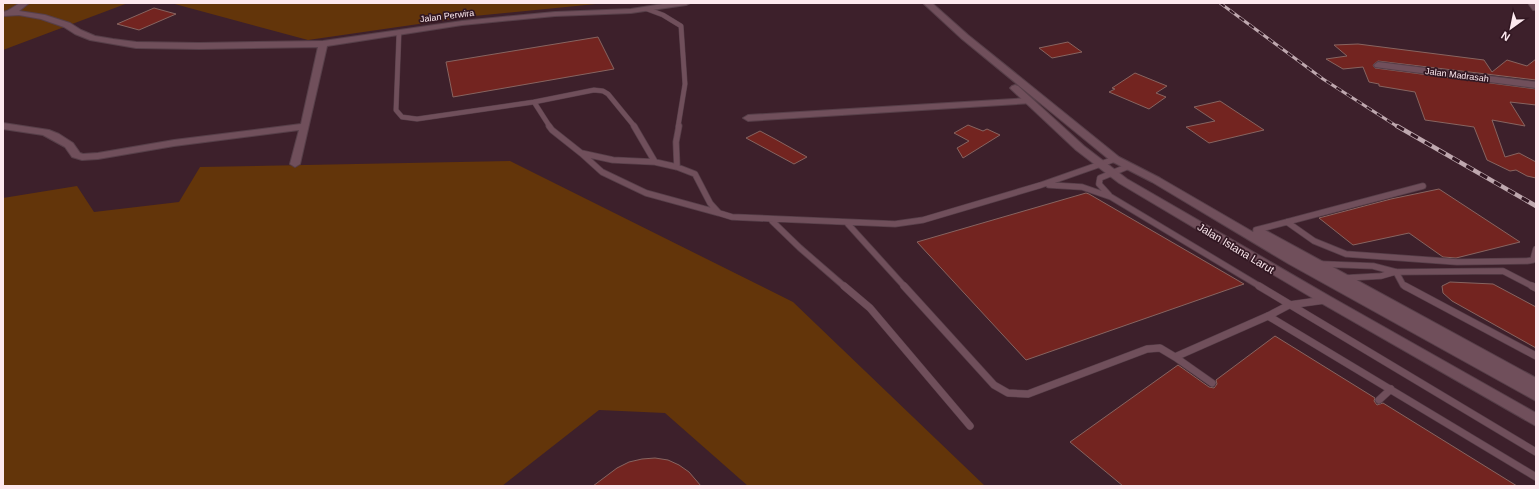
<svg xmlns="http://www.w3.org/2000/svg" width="1539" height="489" font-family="Arial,sans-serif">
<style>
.green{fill:#63350a}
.building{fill:#732420;stroke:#876460}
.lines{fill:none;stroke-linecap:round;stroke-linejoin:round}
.lane-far2-casing{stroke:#573f49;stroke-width:5.5}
.lane-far1-casing{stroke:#573f49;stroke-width:7}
.lane-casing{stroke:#573f49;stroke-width:8}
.street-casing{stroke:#573f49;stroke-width:2}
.secondary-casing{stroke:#573f49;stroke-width:2}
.lane-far2{stroke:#704f5b;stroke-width:4.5}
.lane-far1{stroke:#704f5b;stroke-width:5.5}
.lane{stroke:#704f5b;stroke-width:7}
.street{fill:#704f5b;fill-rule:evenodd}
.secondary{fill:#704f5b;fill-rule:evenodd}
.rail-far1-casing{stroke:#bfa8af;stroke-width:3}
.rail-casing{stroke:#bfa8af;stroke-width:4.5}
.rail-far1{stroke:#321722;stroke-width:2;stroke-dasharray:6;stroke-linecap:butt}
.rail{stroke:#321722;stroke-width:3;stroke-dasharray:8;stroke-linecap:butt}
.labels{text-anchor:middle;stroke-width:3.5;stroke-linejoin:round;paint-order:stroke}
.far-street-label{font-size:9px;fill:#fde9ef;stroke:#321722}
.street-label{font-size:11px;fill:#fde9ef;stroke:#321722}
</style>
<rect width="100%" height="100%" fill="#3d202b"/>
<path class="green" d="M 3,3 L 128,3 L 3,50 Z
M 171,3 L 606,3 L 474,16 L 308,40 Z
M 510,161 L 793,302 L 985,486 L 748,486 L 665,413 L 599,410 L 502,486 L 3,486 L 3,198 L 77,186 L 94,212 L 179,202 L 200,167 Z"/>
<path class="building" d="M 154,8 L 176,14 L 139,30 L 117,24 Z
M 598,37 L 614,69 L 453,97 L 446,62 Z
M 1068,42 L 1082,52 L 1052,58 L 1039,48 Z
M 1358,44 L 1484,60 L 1492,72 L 1507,60 L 1527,66 L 1536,59 L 1536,80 L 1378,61 L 1373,65 L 1375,68 L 1536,89 L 1536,105 L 1510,102 L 1525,126 L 1492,120 L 1505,157 L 1519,153 L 1536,162 L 1536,178 L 1527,176 L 1516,170 L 1510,171 L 1487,160 L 1474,127 L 1425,120 L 1415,92 L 1379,86 L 1379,84 L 1369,82 L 1363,67 L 1343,69 L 1326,59 L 1347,56 L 1334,45 Z
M 1135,73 L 1167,86 L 1156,93 L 1166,97 L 1149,109 L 1109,92 L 1115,89 L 1112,88 Z
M 1220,101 L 1264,130 L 1209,143 L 1186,127 L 1215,121 L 1194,107 Z
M 968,125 L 983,131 L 987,129 L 1000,135 L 963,158 L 957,148 L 969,141 L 954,133 Z
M 760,131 L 775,139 L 807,157 L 794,164 L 746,138 Z
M 1439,189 L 1520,242 L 1456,258 L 1443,257 L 1409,233 L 1353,245 L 1319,218 L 1391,199 Z
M 1086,193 L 1089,194 L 1244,284 L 1026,360 L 917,242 Z
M 1450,282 L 1493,284 L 1536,307 L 1536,348 L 1452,301 L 1443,293 L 1442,286 Z
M 1275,336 L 1375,398 L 1374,401 L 1377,405 L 1383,403 L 1517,486 L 1123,486 L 1070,442 L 1178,365 L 1209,387 L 1214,388 L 1217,384 L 1216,380 Z
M 655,458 L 668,460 L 679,465 L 689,472 L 701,486 L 593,486 L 617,468 L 629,462 L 642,459 Z"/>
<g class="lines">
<defs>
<path id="lane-far2" d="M 647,9 L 663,15 L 681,26 L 685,84 L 678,127
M 399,33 L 396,110 L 402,117 L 417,119 L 534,102 L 594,90 L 603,91 L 608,94 L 635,127
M 534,102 L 550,127"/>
<path id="lane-far1" d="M 549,126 L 552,130 L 581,153 L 613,160 L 655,162
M 634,126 L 655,162 L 677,167 L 695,174 L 710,203 L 719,213 L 732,217 L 895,224 L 923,220 L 1041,185 L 1115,159
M 581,153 L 602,172 L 646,193 L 719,213
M 677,167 L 676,142 L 679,126
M 1049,185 L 1082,187 L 1111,197 L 1261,287
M 1109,195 L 1099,184 L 1100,178 L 1129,166
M 771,220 L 800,248 L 845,287
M 1287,222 L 1314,241 L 1346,254 L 1457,262 L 1527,261 L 1533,260 L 1536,249
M 847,223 L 905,287
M 1256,230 L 1423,186
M 1321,264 L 1373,266 L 1396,272 L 1503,271 L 1534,287
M 1396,272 L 1403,285 L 1406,287
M 1345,278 L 1381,276 L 1395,272"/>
<path id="lane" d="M 844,286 L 870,308 L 970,426
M 904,286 L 994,385 L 1008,393 L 1028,394 L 1147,349 L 1160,348 L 1175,357 L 1268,316 L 1289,305 L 1325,300
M 1259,286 L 1536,452
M 1405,286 L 1536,356
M 1532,286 L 1536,288
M 1268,316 L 1536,477
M 1175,357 L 1212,383
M 1379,400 L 1391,389"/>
<path id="street" d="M 20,3 L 29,3 L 19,11 L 45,15 L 70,23 L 81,30 L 95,36 L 113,39 L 136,42 L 199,43 L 323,41 L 462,21 L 555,12 L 631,9 L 669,3 L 690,3 L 686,5 L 631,13 L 555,16 L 462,25 L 327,46 L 300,164 L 295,167 L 290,164 L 299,130 L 174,146 L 98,159 L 82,160 L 72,157 L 65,147 L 43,135 L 3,129 L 3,123 L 49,130 L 59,134 L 73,143 L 80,153 L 83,154 L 98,153 L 174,140 L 301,124 L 318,47 L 199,49 L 136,48 L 90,40 L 75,34 L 64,27 L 41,19 L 19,15 L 3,16 L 3,12 L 7,11 Z
M 1378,62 L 1536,82 L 1536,88 L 1375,67 L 1374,65 Z
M 1029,98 L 1034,101 L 1032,103 L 748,121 L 743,118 L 748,115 Z"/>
<path id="secondary" d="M 923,3 L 932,3 L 968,35 L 1119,157 L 1160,178 L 1253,232 L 1255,229 L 1263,229 L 1536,378 L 1536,401 L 1289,264 L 1152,182 L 1111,161 L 962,39 Z
M 1528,3 L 1536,3 L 1536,10 L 1533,10 Z
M 1015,85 L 1018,86 L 1084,146 L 1127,179 L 1331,297 L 1536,413 L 1536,426 L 1321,303 L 1119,183 L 1076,150 L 1012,90 L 1010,88 L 1012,86 Z"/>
</defs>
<use href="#lane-far2" class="lane-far2-casing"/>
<use href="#lane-far1" class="lane-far1-casing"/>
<use href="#lane" class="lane-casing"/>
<use href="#street" class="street-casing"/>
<use href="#secondary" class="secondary-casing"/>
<use href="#lane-far2" class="lane-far2"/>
<use href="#lane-far1" class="lane-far1"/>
<use href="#lane" class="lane"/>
<use href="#street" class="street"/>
<use href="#secondary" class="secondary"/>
<defs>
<path id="rail-far1" d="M 1220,3 L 1323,79 L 1398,127"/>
<path id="rail" d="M 1397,126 L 1536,206"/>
</defs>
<use href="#rail-far1" class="rail-far1-casing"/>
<use href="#rail" class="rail-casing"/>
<use href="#rail-far1" class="rail-far1"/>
<use href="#rail" class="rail"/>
</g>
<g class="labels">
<g class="far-street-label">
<text transform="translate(447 16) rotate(-7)" y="3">Jalan Perwira</text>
<text transform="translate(1457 75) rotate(7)" y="3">Jalan Madrasah</text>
</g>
<g class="street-label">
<text transform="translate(1236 248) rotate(31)" y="4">Jalan Istana Larut</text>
</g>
</g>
<rect width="1539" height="489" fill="none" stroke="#fde9ef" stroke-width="8"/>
<g transform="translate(1511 28) rotate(213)" stroke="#321722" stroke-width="3" paint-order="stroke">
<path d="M0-3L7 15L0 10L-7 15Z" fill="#fde9ef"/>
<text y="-6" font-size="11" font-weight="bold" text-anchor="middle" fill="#fde9ef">N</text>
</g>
</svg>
